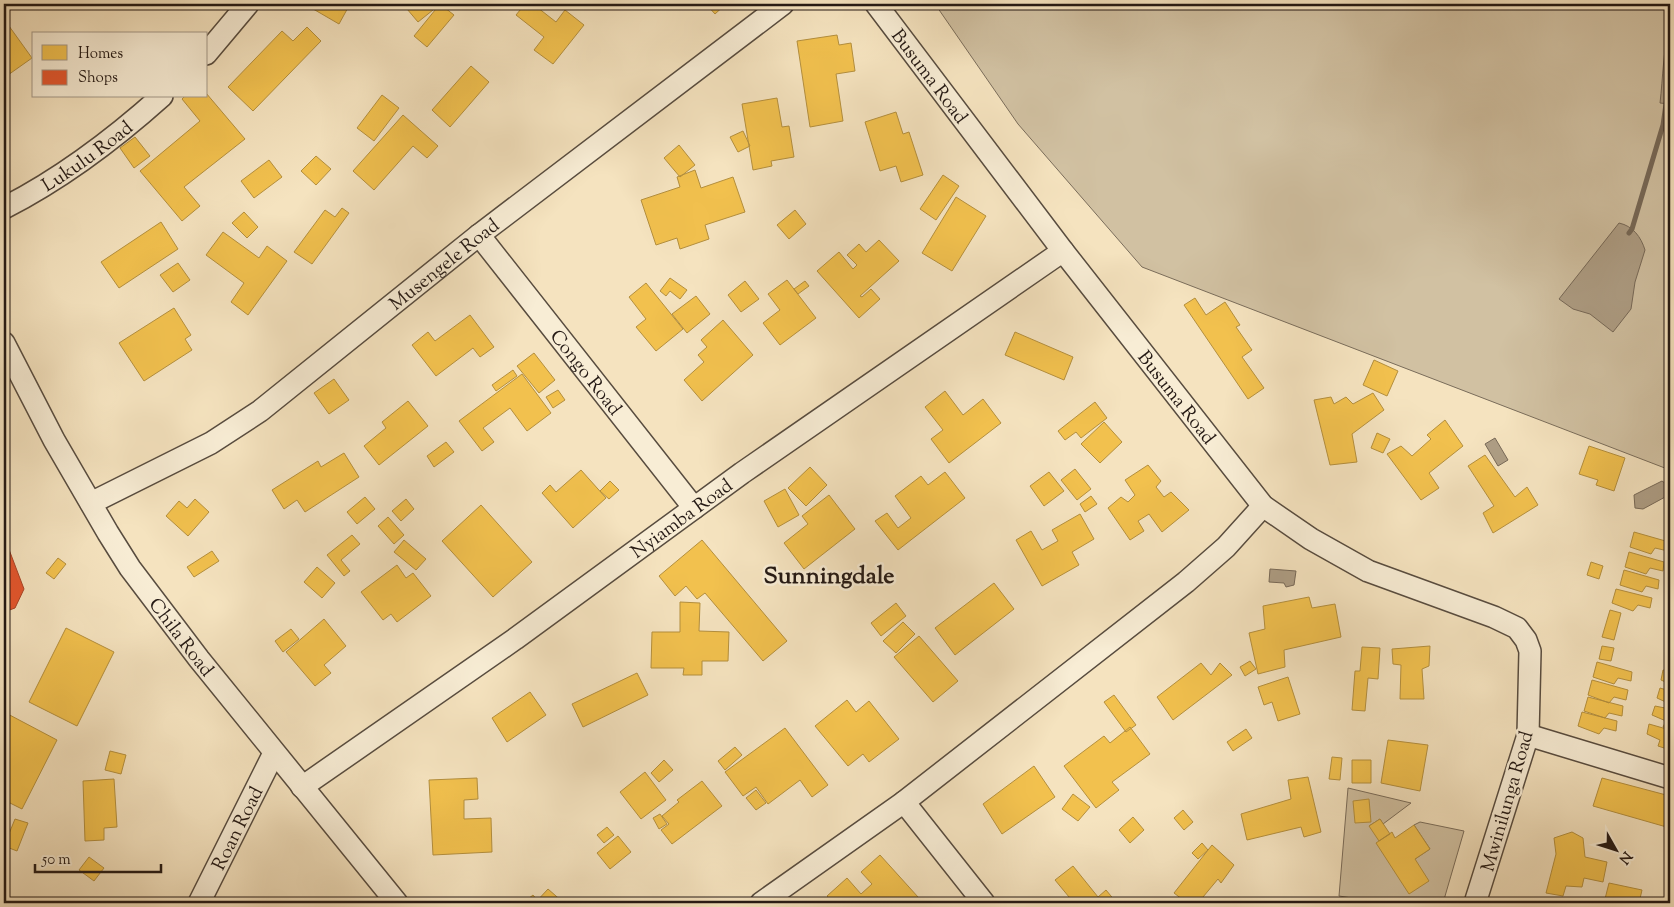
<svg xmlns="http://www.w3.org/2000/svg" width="1674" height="907" font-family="'Sorts Mill Goudy',serif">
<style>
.green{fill:#d1c1a2;stroke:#7a6d5b}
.water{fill:#ae9e85;stroke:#776958}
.homes{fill:#f2c14e;stroke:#b48f3d}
.shops{fill:#e4572e;stroke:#aa4426}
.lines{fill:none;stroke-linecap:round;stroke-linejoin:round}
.stream{stroke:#776958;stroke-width:5}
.minor-casing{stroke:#584c3f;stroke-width:24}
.minor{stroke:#f8edd5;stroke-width:21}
.labels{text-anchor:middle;stroke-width:5;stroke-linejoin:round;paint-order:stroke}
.street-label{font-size:19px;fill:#241914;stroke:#f8edd5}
.district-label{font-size:24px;font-weight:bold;fill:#241914;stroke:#f8edd5}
</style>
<rect width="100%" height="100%" fill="#f5e3bf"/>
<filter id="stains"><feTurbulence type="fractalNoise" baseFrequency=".004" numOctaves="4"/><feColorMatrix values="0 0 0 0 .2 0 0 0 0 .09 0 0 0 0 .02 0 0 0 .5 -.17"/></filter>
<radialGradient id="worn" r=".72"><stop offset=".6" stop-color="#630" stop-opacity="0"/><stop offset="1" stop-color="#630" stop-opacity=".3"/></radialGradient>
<path class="green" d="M 935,4 L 1670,4 L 1670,470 L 1142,267 L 1018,124 Z
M 1348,788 L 1411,803 L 1383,824 L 1380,819 L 1369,826 L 1415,859 L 1430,849 L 1414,825 L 1420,822 L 1464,831 L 1443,903 L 1384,903 L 1339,896 Z"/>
<path class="water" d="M 1670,25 L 1670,104 L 1660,103 C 1663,78 1663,50 1670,25 Z
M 1619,223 C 1633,226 1641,237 1645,250 L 1635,282 L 1631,309 L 1613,332 L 1590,314 L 1573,309 L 1559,299 Z
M 1495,438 L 1508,460 L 1498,466 L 1485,444 Z
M 1662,481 L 1669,486 L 1667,496 L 1643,509 L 1635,508 L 1634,495 Z
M 1270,569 L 1296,571 L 1294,585 L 1286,587 L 1284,583 L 1269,582 Z"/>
<path class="homes" d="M 309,4 L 350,4 L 339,24 L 308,6 Z
M 413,4 L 437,4 L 438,6 L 418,22 L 407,9 Z
M 440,4 L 454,15 L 427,47 L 414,36 Z
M 525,4 L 533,4 L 556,22 L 565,10 L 584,25 L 553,64 L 534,50 L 544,37 L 516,15 Z
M 706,4 L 726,4 L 715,14 Z
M 9,26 L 32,58 L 8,75 L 4,69 L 4,29 Z
M 307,27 L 321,41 L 253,111 L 228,87 L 282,31 L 293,41 Z
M 837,35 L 839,45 L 851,43 L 855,71 L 836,74 L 843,121 L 810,127 L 797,41 Z
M 471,66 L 489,82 L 450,127 L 432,110 Z
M 206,93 L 245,139 L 184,187 L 200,206 L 182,221 L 140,171 L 200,121 L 182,99 L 185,96 L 206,96 Z
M 382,95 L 399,108 L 374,141 L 357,128 Z
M 777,98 L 782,127 L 789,126 L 794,157 L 771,161 L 772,166 L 753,170 L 742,104 Z
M 896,112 L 903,134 L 909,132 L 923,175 L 901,182 L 896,166 L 880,171 L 865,122 Z
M 403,115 L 438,146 L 427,158 L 413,146 L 374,190 L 353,171 Z
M 743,131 L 750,146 L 738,152 L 730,137 Z
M 135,137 L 150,156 L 134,168 L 120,148 Z
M 679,145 L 695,165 L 680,177 L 664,158 Z
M 316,156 L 331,169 L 316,185 L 301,171 Z
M 269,160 L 282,177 L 254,198 L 241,181 Z
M 695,170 L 701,188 L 733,177 L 745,212 L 705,225 L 709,239 L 680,249 L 677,238 L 656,245 L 641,200 L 680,187 L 677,177 Z
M 943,175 L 959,186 L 936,220 L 920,209 Z
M 956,197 L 986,216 L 952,271 L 922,253 Z
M 342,208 L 349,213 L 312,264 L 294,252 L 325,210 L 335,217 Z
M 795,210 L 806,224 L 789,239 L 777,225 Z
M 244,212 L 258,227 L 247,238 L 232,223 Z
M 161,222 L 178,249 L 119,288 L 101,262 Z
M 223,232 L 259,258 L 267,246 L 287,261 L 248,315 L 231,302 L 244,283 L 206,255 Z
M 879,240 L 899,261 L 860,296 L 862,297 L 871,289 L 880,299 L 859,318 L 817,271 L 839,252 L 853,269 L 857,265 L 847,255 L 859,244 L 866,252 Z
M 178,263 L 190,280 L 173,292 L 160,275 Z
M 670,278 L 687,290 L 680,299 L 670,291 L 666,296 L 660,291 Z
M 787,280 L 816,318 L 780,345 L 763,323 L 780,310 L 768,294 Z
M 745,281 L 759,299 L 741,312 L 728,295 Z
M 805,281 L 809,286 L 798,294 L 794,289 Z
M 646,283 L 683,329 L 656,351 L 636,327 L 646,319 L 629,297 Z
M 696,296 L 710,314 L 687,333 L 672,314 Z
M 1195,298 L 1206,315 L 1225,302 L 1240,325 L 1236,327 L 1252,350 L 1242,357 L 1264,388 L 1248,399 L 1184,305 Z
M 174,308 L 191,335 L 185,339 L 192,350 L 144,381 L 119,343 Z
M 470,315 L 494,347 L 480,357 L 473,348 L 436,376 L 412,345 L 428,332 L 435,341 Z
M 723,320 L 753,355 L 702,401 L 684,380 L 704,362 L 698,355 L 707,347 L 701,340 Z
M 1015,332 L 1073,357 L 1064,380 L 1005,355 Z
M 534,353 L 555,380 L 539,393 L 517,366 Z
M 1374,360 L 1398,371 L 1387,396 L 1363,385 Z
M 513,370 L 517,376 L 496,391 L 492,385 Z
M 522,374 L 551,413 L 527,431 L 510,408 L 483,428 L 494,442 L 482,451 L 459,421 Z
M 334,379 L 349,400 L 329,414 L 314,393 Z
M 558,390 L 565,400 L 553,408 L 546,397 Z
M 945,391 L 963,415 L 983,399 L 1001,423 L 949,463 L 931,439 L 943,430 L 925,407 Z
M 1373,393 L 1384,410 L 1352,434 L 1357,462 L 1330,465 L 1314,400 L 1331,397 L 1334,404 L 1346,397 L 1353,404 Z
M 408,401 L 428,426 L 379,465 L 364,446 L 386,428 L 382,422 Z
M 1095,402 L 1107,418 L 1081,438 L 1076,432 L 1065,440 L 1058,431 Z
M 1445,420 L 1463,446 L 1429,473 L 1439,488 L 1421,500 L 1387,454 L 1401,446 L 1412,456 L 1431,439 L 1427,435 Z
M 1104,422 L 1122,442 L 1100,463 L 1081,444 Z
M 1377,433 L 1390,439 L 1383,453 L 1371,448 Z
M 446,442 L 454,452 L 434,467 L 427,456 Z
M 1589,446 L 1625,458 L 1614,491 L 1596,485 L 1598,480 L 1579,474 Z
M 344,453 L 359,477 L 305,512 L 297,500 L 284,509 L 272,490 L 318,461 L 321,467 Z
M 1485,455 L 1515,497 L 1527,487 L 1538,505 L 1493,533 L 1483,513 L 1494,506 L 1468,466 Z
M 1148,465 L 1161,481 L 1156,487 L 1164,497 L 1171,492 L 1189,510 L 1162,532 L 1149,514 L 1138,521 L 1144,531 L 1130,540 L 1108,508 L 1121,497 L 1128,502 L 1135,495 L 1125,480 Z
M 810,467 L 827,485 L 806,506 L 788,488 Z
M 1075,469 L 1091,489 L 1077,500 L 1061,480 Z
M 581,470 L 606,498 L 573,528 L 542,493 L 550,485 L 556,492 Z
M 945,472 L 965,498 L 898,550 L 875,521 L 887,513 L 898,528 L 911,518 L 895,496 L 921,476 L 928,485 Z
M 1049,472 L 1064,491 L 1044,506 L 1030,486 Z
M 610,481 L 619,490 L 609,499 L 600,491 Z
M 785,489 L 799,515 L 778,527 L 764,501 Z
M 829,495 L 855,529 L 804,569 L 784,543 L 808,524 L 802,516 Z
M 1091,496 L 1097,504 L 1085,512 L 1080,504 Z
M 365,497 L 375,509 L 357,524 L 347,512 Z
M 195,499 L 209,512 L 188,536 L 166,516 L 179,501 L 187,508 Z
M 406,499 L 414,509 L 401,521 L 392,511 Z
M 481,505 L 532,562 L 493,597 L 442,541 Z
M 1080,514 L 1094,539 L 1072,552 L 1079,565 L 1042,586 L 1016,540 L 1031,531 L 1042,550 L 1058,541 L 1052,530 Z
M 388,517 L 404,535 L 394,544 L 378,526 Z
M 1634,532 L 1669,542 L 1668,551 L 1655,548 L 1651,554 L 1630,547 Z
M 352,535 L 360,544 L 341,560 L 350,571 L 344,576 L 327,555 Z
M 404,540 L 426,559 L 416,570 L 394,552 Z
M 702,540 L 787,641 L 763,661 L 705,593 L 697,599 L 686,586 L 675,596 L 659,576 Z
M 212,551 L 219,561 L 194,577 L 187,567 Z
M 1629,552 L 1664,562 L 1663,571 L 1650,568 L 1646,574 L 1625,567 Z
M 58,558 L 66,564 L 54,579 L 46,573 Z
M 1591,562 L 1603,566 L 1599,579 L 1587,575 Z
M 397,565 L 406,578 L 413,573 L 431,596 L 397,622 L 391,614 L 383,620 L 361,592 Z
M 317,567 L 335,583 L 322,598 L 304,582 Z
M 1624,570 L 1659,580 L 1658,589 L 1646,586 L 1642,592 L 1620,585 Z
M 994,583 L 1014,609 L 955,655 L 935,628 Z
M 1616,589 L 1652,598 L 1650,608 L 1638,605 L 1633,611 L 1612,603 Z
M 1309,597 L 1312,608 L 1335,604 L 1341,637 L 1284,650 L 1285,667 L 1258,674 L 1249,633 L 1265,629 L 1263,606 Z
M 680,602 L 700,603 L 699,631 L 729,632 L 728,661 L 702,661 L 702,675 L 683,675 L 684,668 L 651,668 L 652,632 L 680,632 Z
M 896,603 L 906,616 L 881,636 L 871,623 Z
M 1610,610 L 1621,613 L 1614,640 L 1602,637 Z
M 324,619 L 346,646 L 324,665 L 331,673 L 315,686 L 286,652 Z
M 903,622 L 915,634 L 896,653 L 883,641 Z
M 66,628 L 114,652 L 77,726 L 29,702 Z
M 291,629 L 299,639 L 283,652 L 275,641 Z
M 919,636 L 958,681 L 933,702 L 894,657 Z
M 1430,646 L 1429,666 L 1422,669 L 1424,699 L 1400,699 L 1401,665 L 1393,664 L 1392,649 Z
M 1602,646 L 1614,648 L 1611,661 L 1599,659 Z
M 1362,647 L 1380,648 L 1378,679 L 1368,678 L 1365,711 L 1352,710 L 1355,671 L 1360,671 Z
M 1250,661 L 1256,669 L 1245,676 L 1240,667 Z
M 1597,662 L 1632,672 L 1631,681 L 1618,678 L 1614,684 L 1593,677 Z
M 1201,663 L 1211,675 L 1220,663 L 1232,675 L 1173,720 L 1157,697 Z
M 1663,670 L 1670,671 L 1670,684 L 1661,680 Z
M 637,673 L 648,695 L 583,727 L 572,704 Z
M 1288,677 L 1300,714 L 1278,721 L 1272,702 L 1264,705 L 1258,687 Z
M 1592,680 L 1628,690 L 1626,700 L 1614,697 L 1609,703 L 1588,695 Z
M 1660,688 L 1670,691 L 1670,709 L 1668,709 L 1670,704 L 1657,698 Z
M 530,692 L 546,715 L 507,742 L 492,718 Z
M 1114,695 L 1136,725 L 1126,732 L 1104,702 Z
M 1588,697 L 1623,706 L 1622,716 L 1609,713 L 1605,718 L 1584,711 Z
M 847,700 L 856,712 L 869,701 L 899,739 L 869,762 L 863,754 L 848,766 L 815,726 Z
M 1655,706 L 1670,709 L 1670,729 L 1663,727 L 1666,721 L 1652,715 Z
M 4,712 L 57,740 L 22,809 L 4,800 Z
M 1582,712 L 1617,721 L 1616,731 L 1604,728 L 1599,734 L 1578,726 Z
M 1649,724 L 1670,730 L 1670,750 L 1658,746 L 1660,740 L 1647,734 Z
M 1130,727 L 1150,754 L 1112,782 L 1119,790 L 1096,808 L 1064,766 L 1104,736 L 1110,743 Z
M 785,728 L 828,785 L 812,797 L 800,780 L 768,804 L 756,787 L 743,796 L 725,772 Z
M 1246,729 L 1252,738 L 1233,751 L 1227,742 Z
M 1388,740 L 1428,745 L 1420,791 L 1381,783 Z
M 735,747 L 742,755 L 725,770 L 718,761 Z
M 110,751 L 126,755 L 121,774 L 105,770 Z
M 1332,757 L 1342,758 L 1340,780 L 1329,779 Z
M 664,760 L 673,770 L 659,782 L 651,773 Z
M 1352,760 L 1371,760 L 1371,783 L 1352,783 Z
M 1034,766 L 1055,797 L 1002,834 L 983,804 Z
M 645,772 L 666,800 L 641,819 L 620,792 Z
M 1308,777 L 1321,832 L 1304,837 L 1301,827 L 1247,840 L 1241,814 L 1291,799 L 1288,780 Z
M 477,778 L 478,799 L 464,800 L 464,819 L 491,818 L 492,852 L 433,855 L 429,780 Z
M 1602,778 L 1670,796 L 1670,828 L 1593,806 Z
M 114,779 L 117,827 L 104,828 L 104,840 L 85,841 L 83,781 Z
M 702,781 L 722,806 L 672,844 L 661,830 L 669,824 L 662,816 L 679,802 L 677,800 Z
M 756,790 L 766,803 L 756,810 L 746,798 Z
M 1073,794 L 1090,807 L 1078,821 L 1062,809 Z
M 1369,799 L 1371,822 L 1355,823 L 1353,801 Z
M 1183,810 L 1193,822 L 1184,830 L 1174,818 Z
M 660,814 L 667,824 L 659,829 L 653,818 Z
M 1133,817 L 1144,830 L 1130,843 L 1119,830 Z
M 15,819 L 28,823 L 17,851 L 4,846 Z
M 1380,819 L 1390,834 L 1379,841 L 1369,826 Z
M 1414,825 L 1430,849 L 1415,859 L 1429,881 L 1409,894 L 1376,843 L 1392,832 L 1395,838 Z
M 607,827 L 614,835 L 604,843 L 597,835 Z
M 1572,832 L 1583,838 L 1585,857 L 1607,862 L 1603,882 L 1584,878 L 1582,887 L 1566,886 L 1563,896 L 1546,893 L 1556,854 L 1554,838 Z
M 618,836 L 631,852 L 610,869 L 597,853 Z
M 1202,843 L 1208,850 L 1198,859 L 1192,853 Z
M 1212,845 L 1234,865 L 1221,883 L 1218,879 L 1198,903 L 1187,903 L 1174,893 Z
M 880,855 L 918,897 L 911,903 L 834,903 L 827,896 L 847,878 L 861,894 L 872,884 L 861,872 Z
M 89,857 L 104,868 L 94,881 L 79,870 Z
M 1073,866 L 1098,897 L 1106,890 L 1116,902 L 1114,903 L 1074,903 L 1055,880 Z
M 1609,883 L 1642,890 L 1639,903 L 1604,903 Z
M 548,889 L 564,903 L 535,903 Z
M 533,895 L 538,901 L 534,903 L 523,903 Z"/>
<path class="shops" d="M 5,539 L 24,589 L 15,608 L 4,612 L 4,540 Z"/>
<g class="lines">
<path class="stream" d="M 1629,233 L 1632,229 L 1663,125 L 1667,97"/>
<defs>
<g id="minor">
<path id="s1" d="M 876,4 L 1063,251 L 1263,506 L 1311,539 L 1368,571 L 1494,617 L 1517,628 L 1526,640 L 1530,651 L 1528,735 L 1475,903"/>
<path d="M 206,54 L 248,4"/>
<path id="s2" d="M 4,208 C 61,179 114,139 162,96"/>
<path id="s3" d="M 479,235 L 694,508"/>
<path id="s4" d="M 4,343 L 54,440 L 108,533 L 130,568 L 199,659 L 397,903"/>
<path id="s5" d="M 91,503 L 211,443 L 260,411 L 479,235 L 783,4"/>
<path d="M 1528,735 L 1670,778"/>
<path id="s6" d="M 302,787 L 515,639 L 742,473 L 1063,251"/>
<path d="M 904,802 L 984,903"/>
<path id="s7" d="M 199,903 L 274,753"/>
<path d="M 761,903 L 904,802 L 1186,582 L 1226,547 L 1263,506"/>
</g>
</defs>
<use href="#minor" class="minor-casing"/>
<use href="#minor" class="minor"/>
</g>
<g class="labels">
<g class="street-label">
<text dy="7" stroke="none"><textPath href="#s1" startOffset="90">Busuma Road</textPath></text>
<text dy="7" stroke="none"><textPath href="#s2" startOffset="98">Lukulu Road</textPath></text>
<text dy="7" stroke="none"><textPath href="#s5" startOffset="428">Musengele Road</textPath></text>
<text dy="7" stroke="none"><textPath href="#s3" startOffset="174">Congo Road</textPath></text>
<text dy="7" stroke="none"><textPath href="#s1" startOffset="495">Busuma Road</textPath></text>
<text dy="7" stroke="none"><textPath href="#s6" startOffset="465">Nyiamba Road</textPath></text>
<text dy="7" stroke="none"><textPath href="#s4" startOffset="344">Chila Road</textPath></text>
<text transform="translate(1506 801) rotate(-74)" y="7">Mwinilunga Road</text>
<text dy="7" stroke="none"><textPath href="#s7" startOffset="84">Roan Road</textPath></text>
</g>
<g class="district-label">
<text x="829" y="583">Sunningdale</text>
</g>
</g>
<rect width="1674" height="907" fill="none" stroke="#f5e3bf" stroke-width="20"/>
<rect x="5" y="5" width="1664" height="897" fill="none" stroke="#241914" stroke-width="2.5"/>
<rect x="10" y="10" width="1654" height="887" fill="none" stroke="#241914"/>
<rect x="32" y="32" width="175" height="65" fill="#f8edd5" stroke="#a39888"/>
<rect x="42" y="45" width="25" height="15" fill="#f2c14e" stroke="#a39888"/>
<text x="78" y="58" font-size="15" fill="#241914">Homes</text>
<rect x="42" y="70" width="25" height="15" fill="#e4572e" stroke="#a39888"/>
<text x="78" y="82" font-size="15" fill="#241914">Shops</text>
<g transform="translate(1616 850) rotate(129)" stroke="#f8edd5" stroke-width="4" paint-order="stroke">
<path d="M0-4L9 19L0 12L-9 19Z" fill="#241914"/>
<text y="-8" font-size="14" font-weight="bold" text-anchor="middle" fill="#241914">N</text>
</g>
<path d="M35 864v8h126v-8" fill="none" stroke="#241914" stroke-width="2.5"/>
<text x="42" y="864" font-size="15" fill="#241914" stroke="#f8edd5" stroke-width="4" paint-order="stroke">50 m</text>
<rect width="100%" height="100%" filter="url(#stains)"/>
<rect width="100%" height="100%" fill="url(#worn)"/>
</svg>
